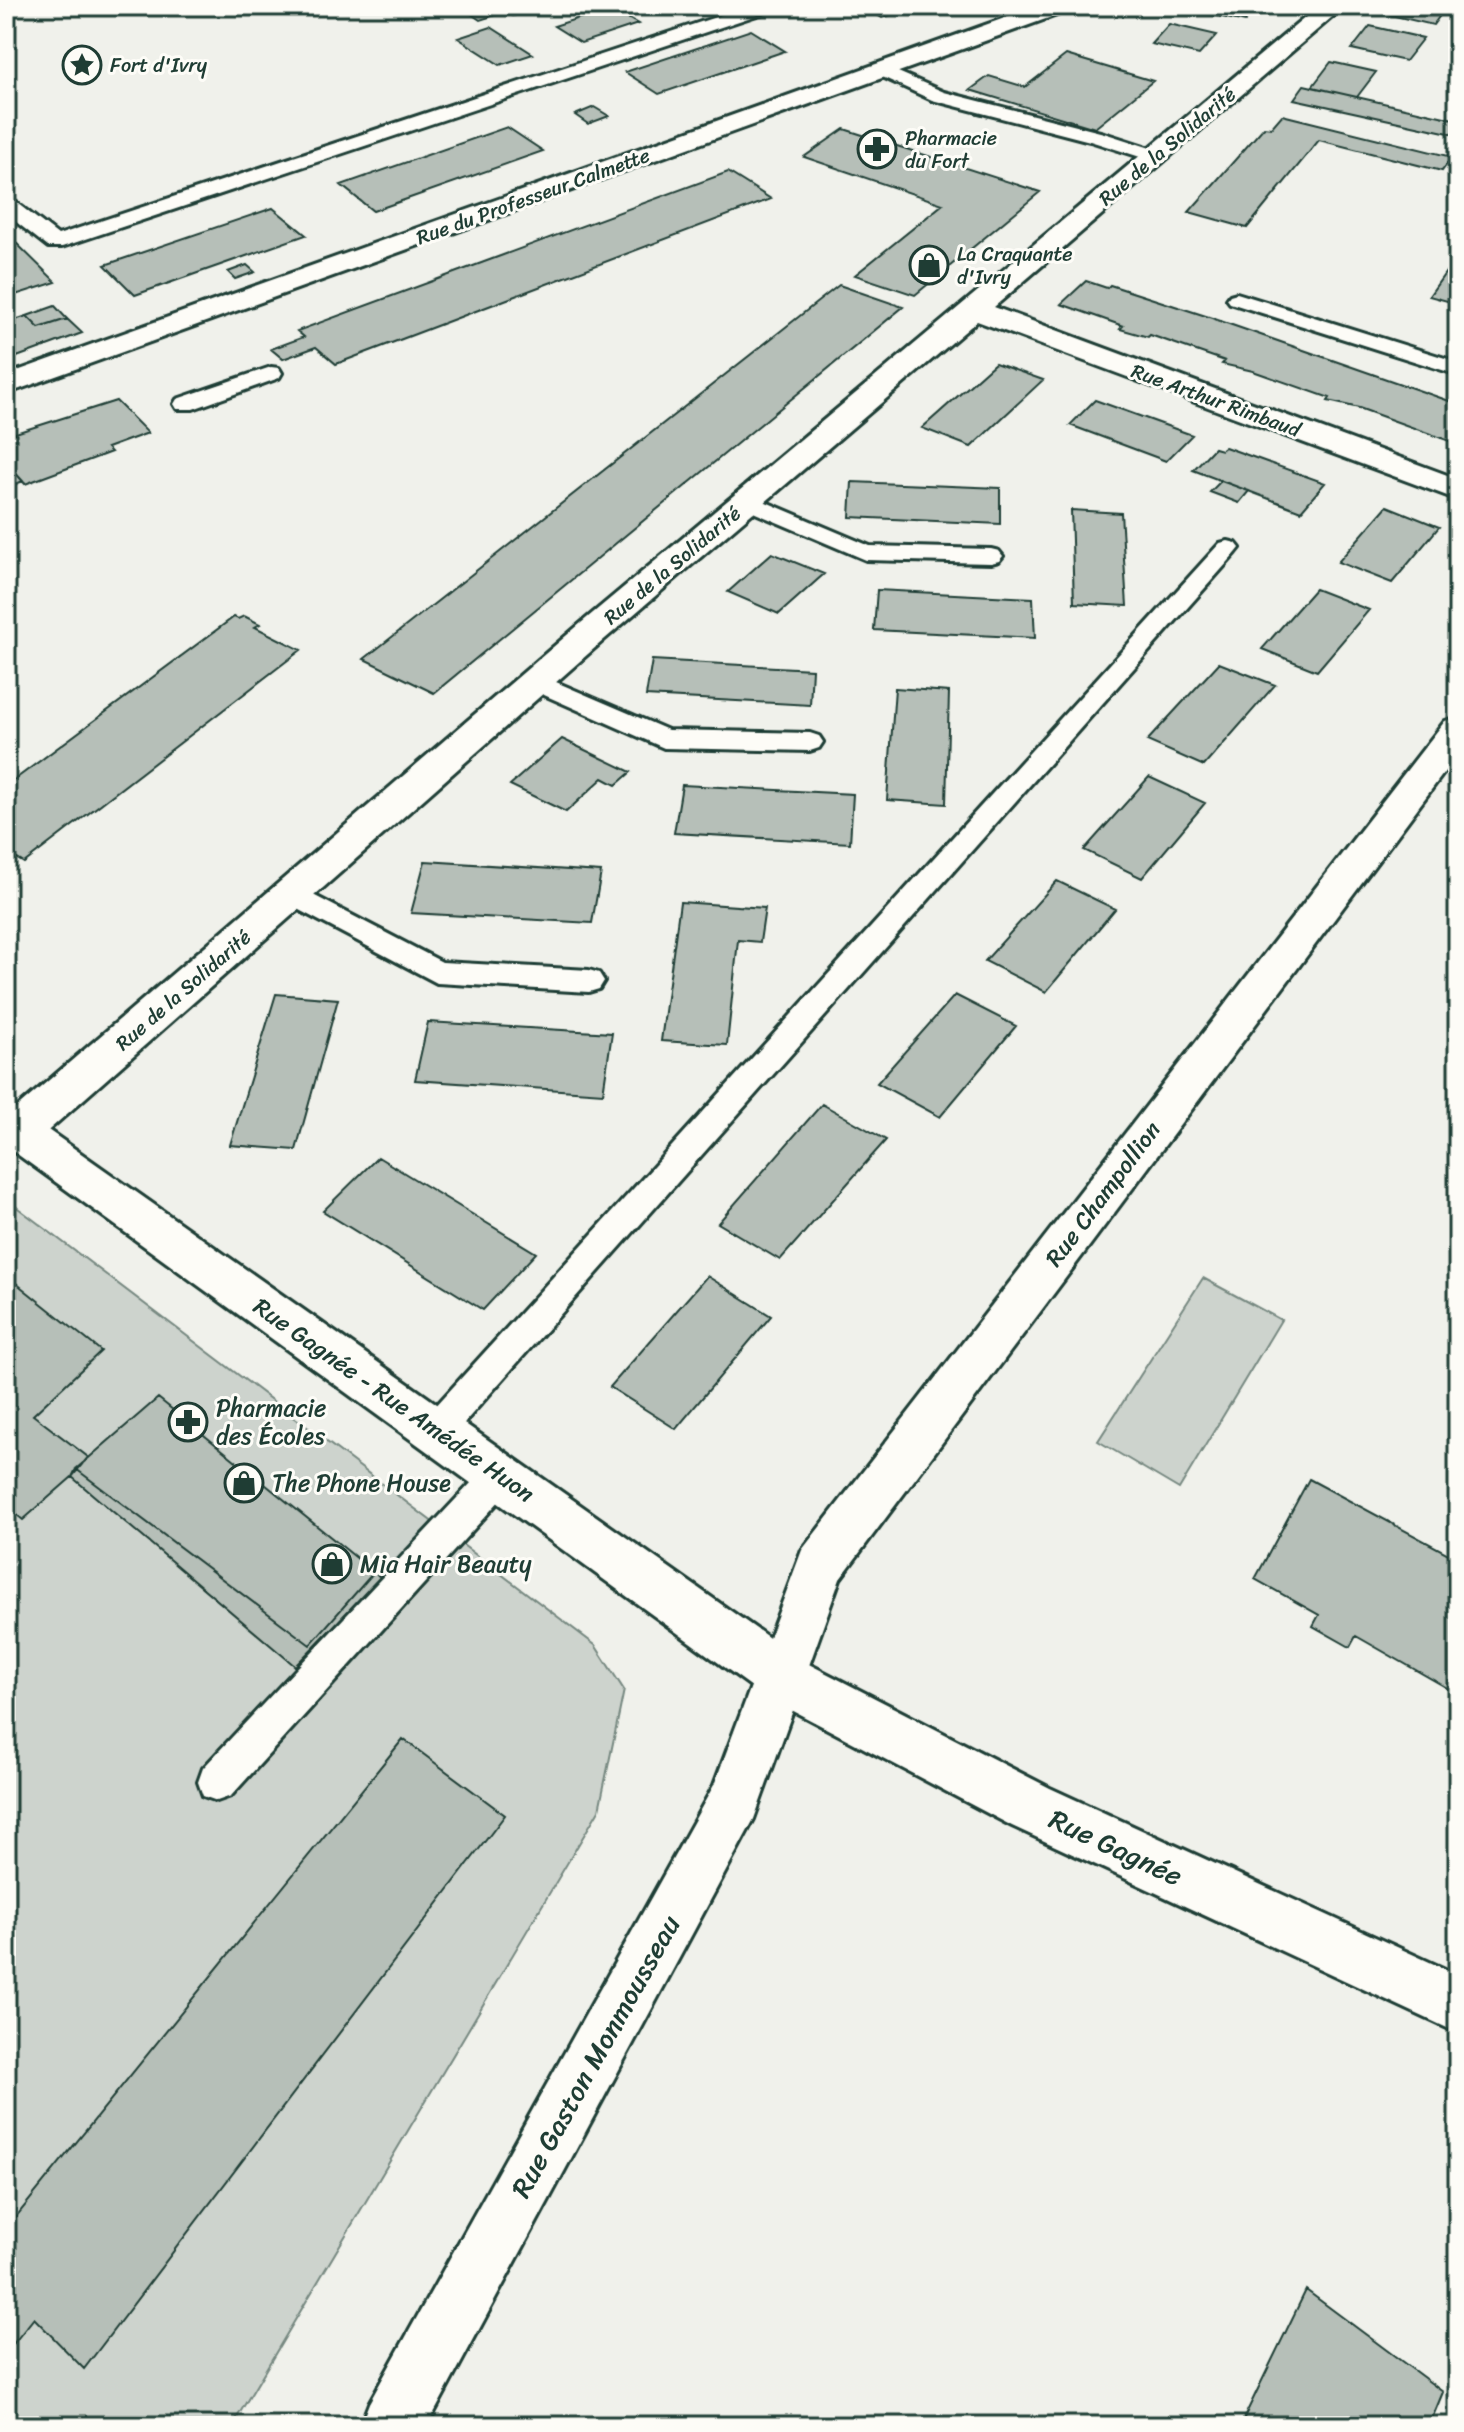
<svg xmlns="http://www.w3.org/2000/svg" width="1464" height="2432" font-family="Sriracha,sans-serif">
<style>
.green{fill:#cdd3cd;stroke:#768880;stroke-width:2}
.building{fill:#b6bfb8;stroke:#1f3d34;stroke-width:2}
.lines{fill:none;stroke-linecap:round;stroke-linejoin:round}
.service-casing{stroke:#1f3d34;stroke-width:6}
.minor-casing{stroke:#1f3d34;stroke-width:6}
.tertiary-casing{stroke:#1f3d34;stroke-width:6}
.service{fill:#fdfcf7;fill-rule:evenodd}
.minor{fill:#fdfcf7;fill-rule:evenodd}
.tertiary{fill:#fdfcf7;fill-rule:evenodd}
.labels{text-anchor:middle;stroke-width:6;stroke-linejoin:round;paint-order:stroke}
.far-poi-label{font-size:20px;fill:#1f3d34;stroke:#fdfcf7;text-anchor:start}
.far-street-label{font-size:20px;fill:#1f3d34;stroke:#fdfcf7}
.street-label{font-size:24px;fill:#1f3d34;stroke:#fdfcf7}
.poi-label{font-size:24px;fill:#1f3d34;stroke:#fdfcf7;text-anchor:start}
.near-street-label{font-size:28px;fill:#1f3d34;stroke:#fdfcf7}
</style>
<rect width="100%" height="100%" fill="#f0f1eb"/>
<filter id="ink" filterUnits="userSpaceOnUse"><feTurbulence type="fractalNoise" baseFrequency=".0125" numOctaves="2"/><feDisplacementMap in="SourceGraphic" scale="16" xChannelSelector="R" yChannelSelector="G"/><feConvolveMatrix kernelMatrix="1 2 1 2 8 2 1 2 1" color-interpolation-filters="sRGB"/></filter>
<g filter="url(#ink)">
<path class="green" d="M 6,1199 L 595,1645 L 624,1690 L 599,1810 L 232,2426 L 6,2426 Z
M 1203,1278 L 1281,1320 L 1179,1489 L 1098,1441 Z"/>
<path class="building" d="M 487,6 L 499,14 L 480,20 L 461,7 Z
M 497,6 L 545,6 L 513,16 Z
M 862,6 L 916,6 L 882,18 Z
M 1204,6 L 1258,6 L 1245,22 L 1199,12 Z
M 1398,6 L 1447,6 L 1433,25 L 1390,15 Z
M 610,8 L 638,24 L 581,43 L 554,26 Z
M 1169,24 L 1217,35 L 1199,55 L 1151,44 Z
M 1370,26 L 1423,38 L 1405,61 L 1352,49 Z
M 491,27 L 533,54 L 500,65 L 458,38 Z
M 751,30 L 785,51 L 659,94 L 625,72 Z
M 1066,55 L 1153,81 L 1095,128 L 970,90 L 989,76 L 1025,87 Z
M 1331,62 L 1376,72 L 1357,97 L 1312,87 Z
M 1304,85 L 1458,120 L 1458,135 L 1294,99 Z
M 594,107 L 609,116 L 588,124 L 575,115 Z
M 1282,115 L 1452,157 L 1442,171 L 1319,140 L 1247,228 L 1189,212 L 1264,127 L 1271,128 Z
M 507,127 L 543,151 L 373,211 L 341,185 Z
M 844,129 L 1040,192 L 915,295 L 855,275 L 943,204 L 804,157 Z
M 728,172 L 771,199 L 336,364 L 316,347 L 283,359 L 271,349 L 304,337 L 297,331 Z
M 273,208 L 306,235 L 135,295 L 105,265 Z
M 6,233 L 56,282 L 6,298 Z
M 1458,255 L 1458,304 L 1429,296 Z
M 247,265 L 255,272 L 235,279 L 228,272 Z
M 1086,281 L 1107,288 L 1110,285 L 1209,317 L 1458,404 L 1458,444 L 1359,408 L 1328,401 L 1330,398 L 1253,371 L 1222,364 L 1225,361 L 1150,335 L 1148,337 L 1120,329 L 1123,326 L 1061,304 Z
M 839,285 L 903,307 L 434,693 L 364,659 Z
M 55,306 L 67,319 L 39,328 L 27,316 Z
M 27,316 L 39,328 L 67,319 L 82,333 L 6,361 L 6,323 Z
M 995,363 L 1043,380 L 971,447 L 922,428 Z
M 1095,400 L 1192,435 L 1166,461 L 1070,425 Z
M 116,401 L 148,433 L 107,448 L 111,452 L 25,484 L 6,462 L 6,436 Z
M 1225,447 L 1325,483 L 1301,511 L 1193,470 L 1214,448 L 1221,450 Z
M 11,468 L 23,481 L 6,488 L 6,469 Z
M 1221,481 L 1249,491 L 1239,503 L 1210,492 Z
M 852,482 L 1000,488 L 1000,524 L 850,517 Z
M 1387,506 L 1439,527 L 1392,583 L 1338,562 Z
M 1071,510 L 1121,513 L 1127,606 L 1074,603 Z
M 772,553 L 824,574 L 779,614 L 728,592 Z
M 1315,589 L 1369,610 L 1317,671 L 1262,649 Z
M 877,590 L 1033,598 L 1035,638 L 874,630 Z
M 244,616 L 260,624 L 255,627 L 301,650 L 24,863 L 6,852 L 6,786 L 234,617 L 238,619 Z
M 652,660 L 812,669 L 810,705 L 646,696 Z
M 1219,663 L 1275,685 L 1204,766 L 1147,741 Z
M 895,688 L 949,692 L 946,804 L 887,800 Z
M 562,739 L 631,772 L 616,785 L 603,778 L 566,812 L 510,785 Z
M 1149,777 L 1205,803 L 1142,878 L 1084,850 Z
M 682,785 L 853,794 L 850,843 L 674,833 Z
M 425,861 L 601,872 L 592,923 L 411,913 Z
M 1057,881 L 1115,909 L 1046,992 L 985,961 Z
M 680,902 L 765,908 L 760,942 L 738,940 L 727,1045 L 661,1041 Z
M 276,994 L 338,999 L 296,1150 L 230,1145 Z
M 955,995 L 1016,1026 L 940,1117 L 877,1083 Z
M 428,1022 L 612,1033 L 603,1093 L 415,1080 Z
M 822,1104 L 886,1140 L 780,1260 L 718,1223 Z
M 378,1157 L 536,1253 L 483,1310 L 323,1211 Z
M 6,1275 L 101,1351 L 33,1415 L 88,1457 L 72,1477 L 23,1520 L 6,1506 Z
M 707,1276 L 771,1316 L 676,1429 L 610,1387 Z
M 158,1398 L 374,1572 L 310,1645 L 76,1469 Z
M 76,1469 L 310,1645 L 374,1572 L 381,1578 L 295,1666 L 72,1477 Z
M 1309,1479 L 1458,1559 L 1458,1694 L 1356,1636 L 1350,1647 L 1313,1626 L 1319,1615 L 1255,1579 Z
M 403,1739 L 505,1815 L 84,2369 L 34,2318 L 6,2353 L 6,2229 Z
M 1306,2290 L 1443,2392 L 1429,2426 L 1240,2426 Z"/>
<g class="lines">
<defs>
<path id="service" d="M 749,6 L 775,6 L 772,10 L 62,247 L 48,247 L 6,214 L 6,198 L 13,200 L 58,235 Z
M 882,65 L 944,92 L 1104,133 L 1163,152 L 1165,156 L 1156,162 L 1090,141 L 932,100 L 876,74 L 873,70 Z
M 1237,293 L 1458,362 L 1458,375 L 1230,303 L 1227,299 L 1230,295 Z
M 271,367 L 279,368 L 282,373 L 279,378 L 193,409 L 177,409 L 174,404 L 177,399 Z
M 747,494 L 870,546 L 991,549 L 999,551 L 1003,556 L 999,561 L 991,563 L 866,560 L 739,506 L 735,501 L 739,496 Z
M 1228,541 L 1236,543 L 1240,548 L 1236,553 L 448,1441 L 436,1445 L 424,1441 L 419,1430 L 424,1419 L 1220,543 Z
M 535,673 L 668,730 L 810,733 L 819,736 L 823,742 L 819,748 L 810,751 L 664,748 L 526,687 L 522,681 L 526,675 Z
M 292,884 L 442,962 L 589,970 L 599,973 L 604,981 L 599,989 L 589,992 L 437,983 L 282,901 L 278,894 L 282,887 Z
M 500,1460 L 512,1465 L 518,1476 L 512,1487 L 231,1796 L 217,1801 L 203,1796 L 198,1782 L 203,1768 L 488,1465 Z"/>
<path id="minor" d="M 1038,6 L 1072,6 L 1068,11 L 6,394 L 6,375 Z
M 1319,6 L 1345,6 L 994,307 L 1458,479 L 1458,500 L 977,321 L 605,639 L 33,1144 L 18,1149 L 6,1145 L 6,1117 L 581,623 Z
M 1458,717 L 1458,754 L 840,1579 L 754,1819 L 427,2426 L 360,2426 L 369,2403 L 714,1785 L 802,1550 L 1445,721 Z"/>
<path id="tertiary" d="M 6,1106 L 21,1111 L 799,1659 L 1050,1788 L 1458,1975 L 1458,2033 L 1012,1826 L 763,1695 L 6,1146 Z"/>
</defs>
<use href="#service" class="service-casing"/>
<use href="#minor" class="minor-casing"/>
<use href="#tertiary" class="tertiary-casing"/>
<use href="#service" class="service"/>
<use href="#minor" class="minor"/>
<use href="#tertiary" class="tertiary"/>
</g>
</g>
<defs>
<symbol id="sight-ring" viewBox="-11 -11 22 22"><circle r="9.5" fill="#fdfcf7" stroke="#1f3d34" stroke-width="1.5"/><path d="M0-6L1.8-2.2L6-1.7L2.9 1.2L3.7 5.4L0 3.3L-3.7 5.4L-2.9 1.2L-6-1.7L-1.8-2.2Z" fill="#1f3d34"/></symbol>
<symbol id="pharmacy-ring" viewBox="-11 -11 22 22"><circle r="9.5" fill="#fdfcf7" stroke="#1f3d34" stroke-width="1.5"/><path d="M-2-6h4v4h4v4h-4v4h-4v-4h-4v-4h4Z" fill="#1f3d34"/></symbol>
<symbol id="shop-ring" viewBox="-11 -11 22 22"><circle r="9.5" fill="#fdfcf7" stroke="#1f3d34" stroke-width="1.5"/><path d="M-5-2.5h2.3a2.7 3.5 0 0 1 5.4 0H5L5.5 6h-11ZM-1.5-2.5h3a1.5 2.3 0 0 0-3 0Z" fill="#1f3d34"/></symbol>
</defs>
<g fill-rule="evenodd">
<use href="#sight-ring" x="60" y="43" width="44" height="44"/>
<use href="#pharmacy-ring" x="855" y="127" width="44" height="44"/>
<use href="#shop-ring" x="907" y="243" width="44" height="44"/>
<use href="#pharmacy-ring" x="166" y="1400" width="44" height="44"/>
<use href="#shop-ring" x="222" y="1461" width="44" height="44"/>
<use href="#shop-ring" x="310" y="1542" width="44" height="44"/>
</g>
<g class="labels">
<g class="far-poi-label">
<text x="110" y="72">Fort d'Ivry</text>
<text x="905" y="145">Pharmacie<tspan x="905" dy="23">du Fort</tspan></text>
<text x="957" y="261">La Craquante<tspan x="957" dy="23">d'Ivry</tspan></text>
</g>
<g class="far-street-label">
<text transform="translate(1167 146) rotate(-40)" y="7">Rue de la Solidarité</text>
<text transform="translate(533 196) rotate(-20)" y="7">Rue du Professeur Calmette</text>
<text transform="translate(1216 400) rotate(20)" y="7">Rue Arthur Rimbaud</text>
<text transform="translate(672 565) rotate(-40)" y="7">Rue de la Solidarité</text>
<text transform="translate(183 990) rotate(-41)" y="7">Rue de la Solidarité</text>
</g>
<g class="street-label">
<text transform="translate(1103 1194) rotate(-53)" y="8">Rue Champollion</text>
<text transform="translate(394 1400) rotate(35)" y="8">Rue Gagnée - Rue Amédée Huon</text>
</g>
<g class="poi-label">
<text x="216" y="1416">Pharmacie<tspan x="216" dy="28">des Écoles</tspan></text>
<text x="272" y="1491">The Phone House</text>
<text x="360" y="1572">Mia Hair Beauty</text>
</g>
<g class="near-street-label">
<text transform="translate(1116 1847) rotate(25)" y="10">Rue Gagnée</text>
<text transform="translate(595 2056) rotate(-61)" y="10">Rue Gaston Monmousseau</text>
</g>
</g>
<rect width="1464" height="2432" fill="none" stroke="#fdfcf7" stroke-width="32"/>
<rect x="16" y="16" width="1432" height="2400" fill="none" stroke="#1f3d34" stroke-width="3" filter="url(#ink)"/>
</svg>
